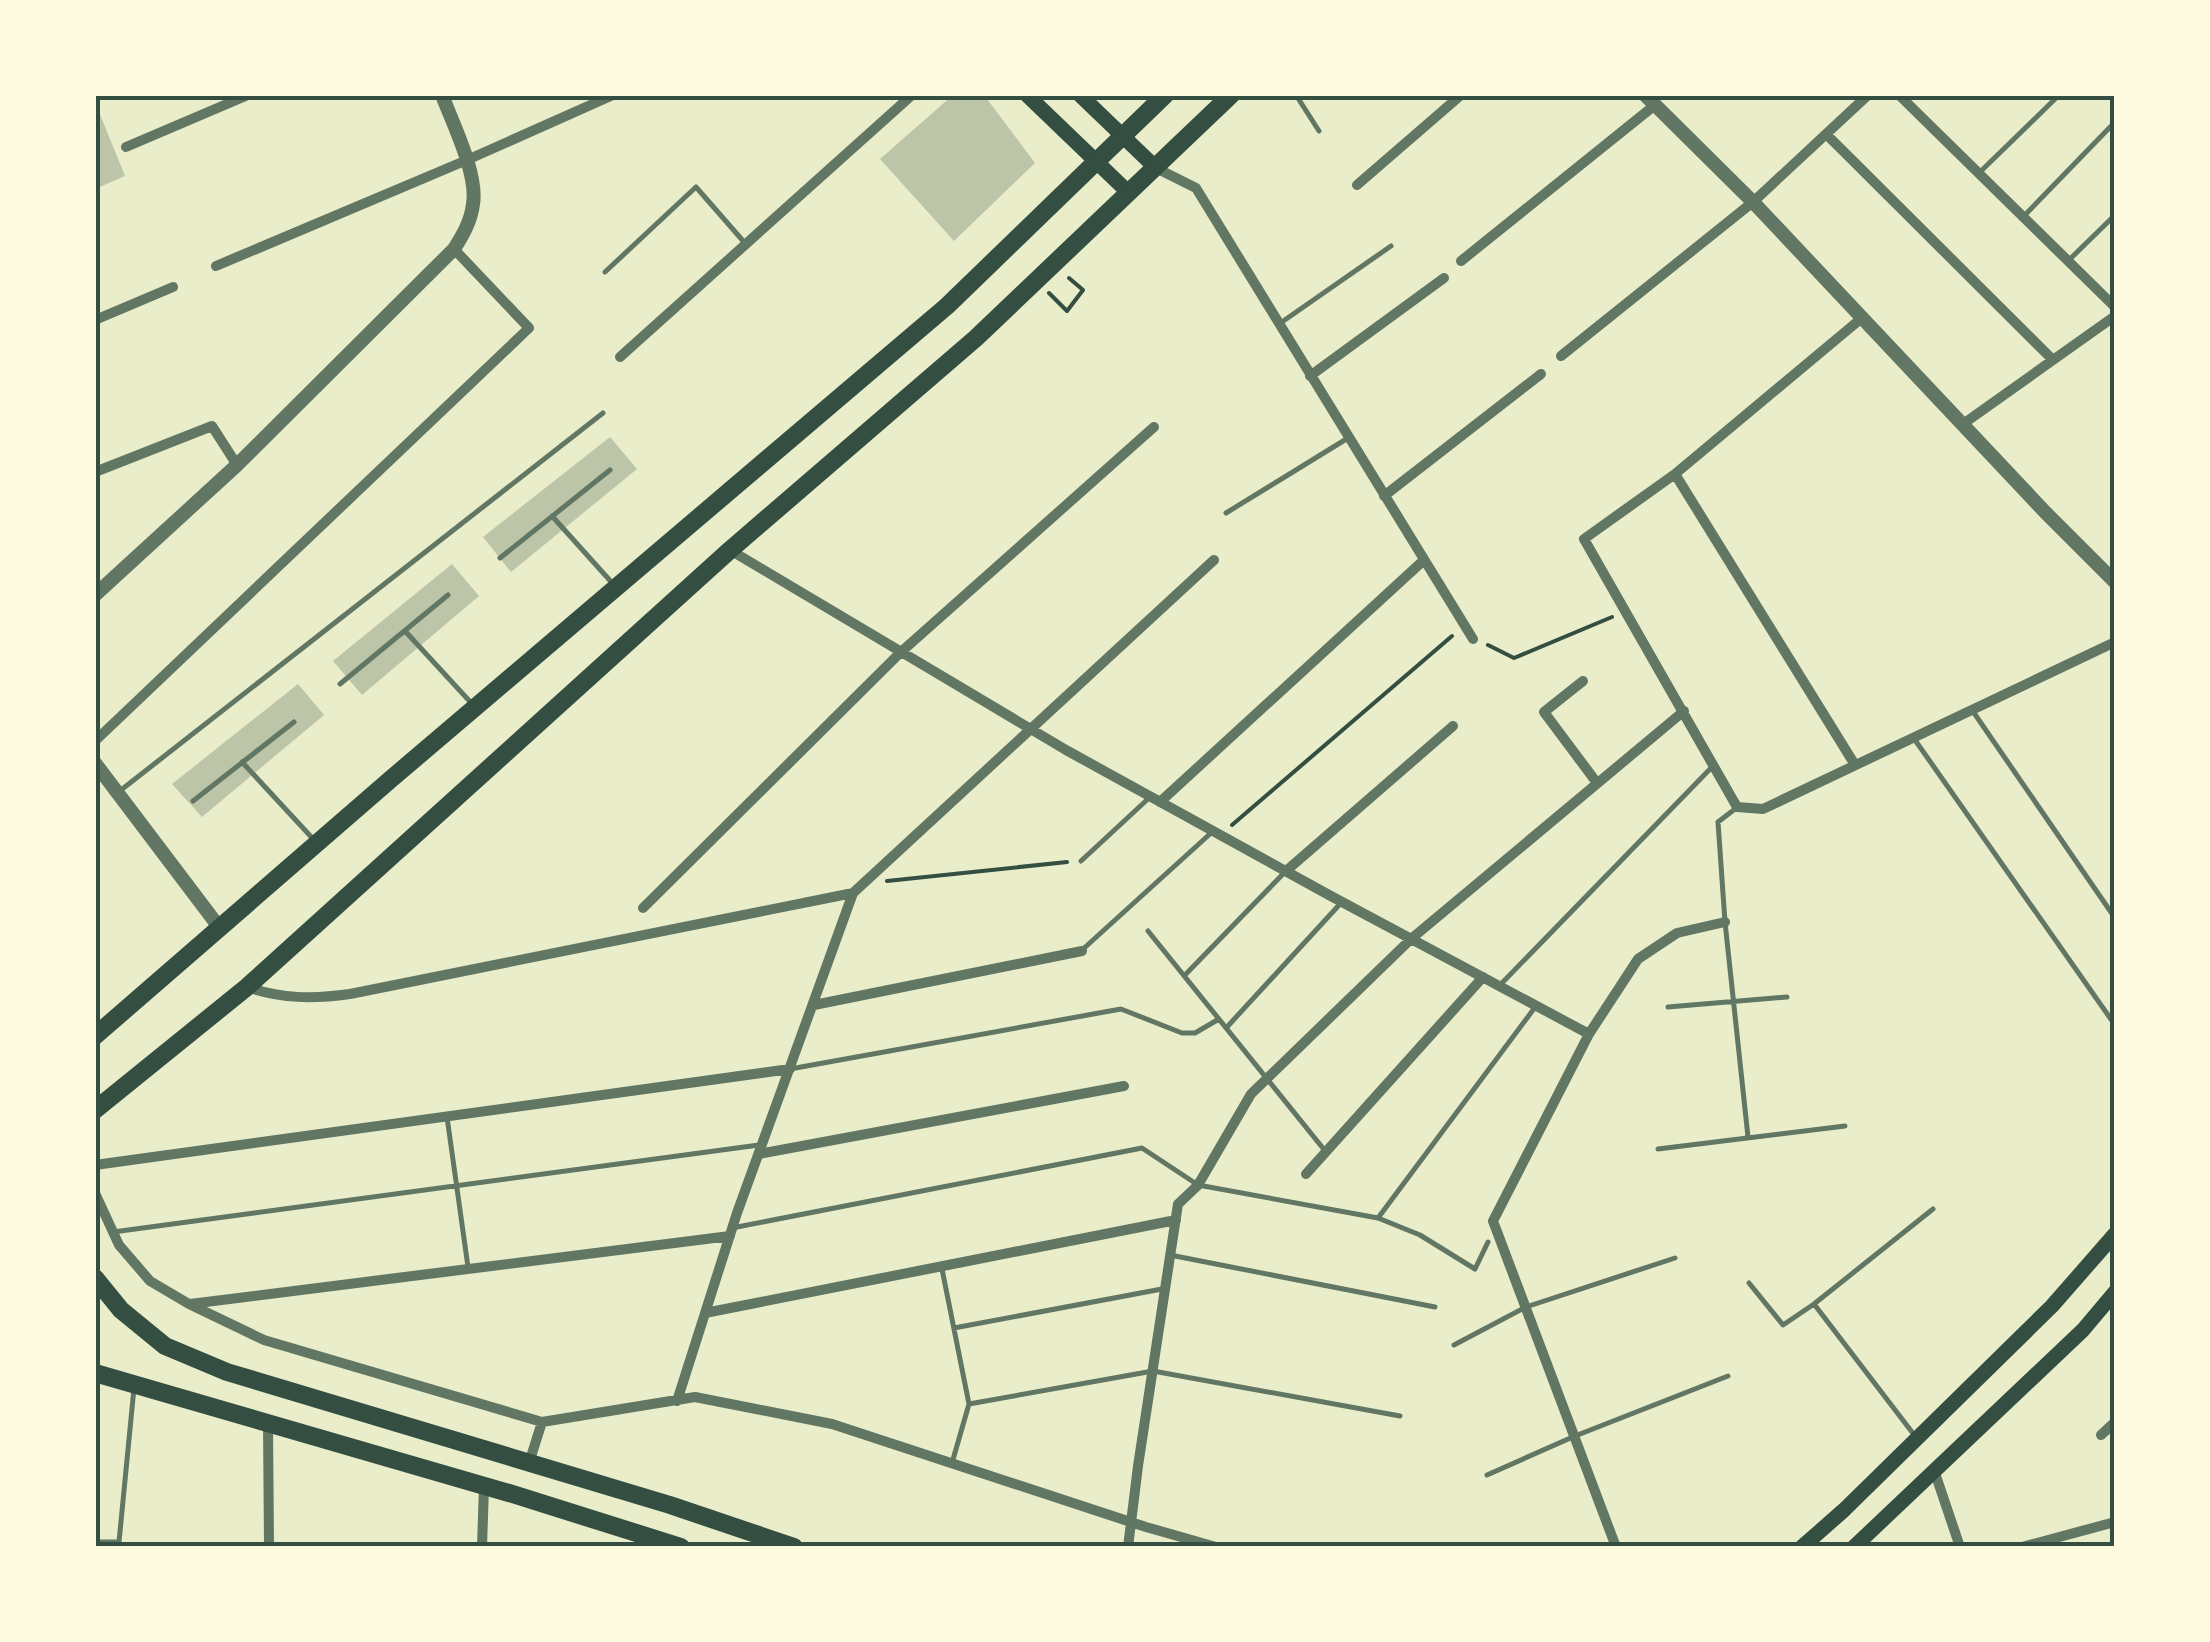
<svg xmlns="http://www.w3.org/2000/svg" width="2210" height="1642" font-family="'Public Sans',sans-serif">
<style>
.building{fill:#bcc5a7}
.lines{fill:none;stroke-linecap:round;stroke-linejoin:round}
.path{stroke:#344e41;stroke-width:4}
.service{stroke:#617663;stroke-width:5}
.minor{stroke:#617663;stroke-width:10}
.tertiary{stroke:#617663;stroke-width:14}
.secondary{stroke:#344e41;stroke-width:15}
.primary{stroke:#344e41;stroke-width:18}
.trunk{stroke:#344e41;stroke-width:18}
.neatline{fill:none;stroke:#344e41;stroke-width:4}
</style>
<rect width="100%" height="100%" fill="#e9edc9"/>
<path class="building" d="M 953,95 L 984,95 L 1035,163 L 954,241 L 880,159 Z
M 95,102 L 125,176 L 95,189 Z
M 610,437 L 637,469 L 511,572 L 483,537 Z
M 452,564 L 479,596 L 362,695 L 333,661 Z
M 298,684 L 324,715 L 202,817 L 172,784 Z"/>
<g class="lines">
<path class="path" d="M 1049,293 L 1067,311 L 1083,290 L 1069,278
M 1488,645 L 1514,658 L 1612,617
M 1232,825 L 1452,636
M 887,881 L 1067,862"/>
<path class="service" d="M 1296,95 L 1319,131
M 1979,173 L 2055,99
M 2023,217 L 2115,122
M 2068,261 L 2115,215
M 605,272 L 696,187 L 744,242
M 1279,324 L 1391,246
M 1226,513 L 1348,438
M 552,516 L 614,585
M 500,558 L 610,470
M 405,631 L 474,706
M 340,684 L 448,595
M 1972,710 L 2115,918
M 1915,740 L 2115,1025
M 242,762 L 315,841
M 121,790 L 603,413
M 193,801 L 294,722
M 1735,809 L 1718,822 L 1725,922 L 1748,1137
M 1081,861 L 1149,798
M 1148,931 L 1326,1152
M 1082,950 L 1211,833
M 1184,976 L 1284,873
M 1500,985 L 1712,767
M 1668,1007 L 1787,997
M 1227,1027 L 1340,904
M 790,1069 L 1121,1009 L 1182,1033 L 1195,1033 L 1219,1019
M 447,1117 L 468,1267
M 1658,1149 L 1845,1126
M 1378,1218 L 1536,1006
M 732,1228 L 1142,1148 L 1198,1185 L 1378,1218 L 1420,1235 L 1475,1269 L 1488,1242
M 113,1232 L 759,1145
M 1170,1255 L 1435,1307
M 942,1269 L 969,1404 L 952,1463
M 1749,1283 L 1783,1325 L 1814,1304 L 1933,1209
M 1814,1304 L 1915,1436
M 954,1328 L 1162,1289
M 1454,1345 L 1526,1307 L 1675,1258
M 969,1404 L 1153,1371 L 1400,1416
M 1487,1475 L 1575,1436 L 1728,1376
M 95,1542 L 119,1542 L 134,1388"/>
<path class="minor" d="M 1899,95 L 2115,307
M 1826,134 L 2052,359
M 126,147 L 248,95
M 1156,168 L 1196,188 L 1473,639
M 1357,185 L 1461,95
M 1461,261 L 1655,105
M 216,266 L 467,160 L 613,95
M 1863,317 L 1675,474 L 1584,539 L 1737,807 L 1763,809 L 2115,642
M 95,320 L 173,287
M 1561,356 L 1753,202 L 1868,95
M 620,357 L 912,95
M 1310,376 L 1444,278
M 1963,424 L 2115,316
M 95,472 L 212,426 L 237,465
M 1675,474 L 1855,765
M 1384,496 L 1541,374
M 730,550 L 1066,750 L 1329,895 L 1589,1034
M 1583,681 L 1544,712 L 1597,783
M 95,741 L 529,328 L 454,249
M 1160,802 L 1424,560
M 1286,871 L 1453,726
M 643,908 L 901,652 L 1154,427
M 247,987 C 281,999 314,999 350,994 L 853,893
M 814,1005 L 1082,951
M 759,1154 L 1124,1086
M 95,1165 L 790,1069
M 1306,1174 L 1483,977
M 95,1193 L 119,1245 L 150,1281 L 189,1304 L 264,1340 L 542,1422 L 695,1397 L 832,1424 L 1146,1527 L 1216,1547
M 190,1304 L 730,1236
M 705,1313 L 1176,1220
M 677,1401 L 737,1213 L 853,893 L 1214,560
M 268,1424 L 269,1547
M 2101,1435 L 2115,1422
M 529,1463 L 542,1422
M 1934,1470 L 1960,1547
M 482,1547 L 484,1486
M 1128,1547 L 1138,1466 L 1178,1204 L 1198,1185 L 1251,1094 L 1411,939 L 1684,711
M 1616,1547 L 1493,1221 L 1589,1034 L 1638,959 L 1677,933 L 1725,922
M 2022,1547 L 2115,1522"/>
<path class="tertiary" d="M 1645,95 L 1753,202 L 2045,512 L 2115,582
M 95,595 L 237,465 L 454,249 C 463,235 471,221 473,204 C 478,174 453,124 442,95
M 95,763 L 219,927"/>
<path class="secondary" d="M 1027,95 L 1129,193
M 1080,95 L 1156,168
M 1802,1547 L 1844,1510 L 2052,1306 L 2115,1234
M 1854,1547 L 2083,1330 L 2115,1292"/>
<path class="primary" d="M 95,1036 L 391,779 L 947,306 L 1165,95
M 95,1110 L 247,987 L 730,550 L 976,338 L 1231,95"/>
<path class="trunk" d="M 95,1278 L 121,1310 L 165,1346 L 227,1372 L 670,1505 L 794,1547
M 95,1373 L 509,1493 L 681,1547"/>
</g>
<rect width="2210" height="1642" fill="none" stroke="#fefae0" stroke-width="195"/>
<rect x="98" y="98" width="2014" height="1446" class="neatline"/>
</svg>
